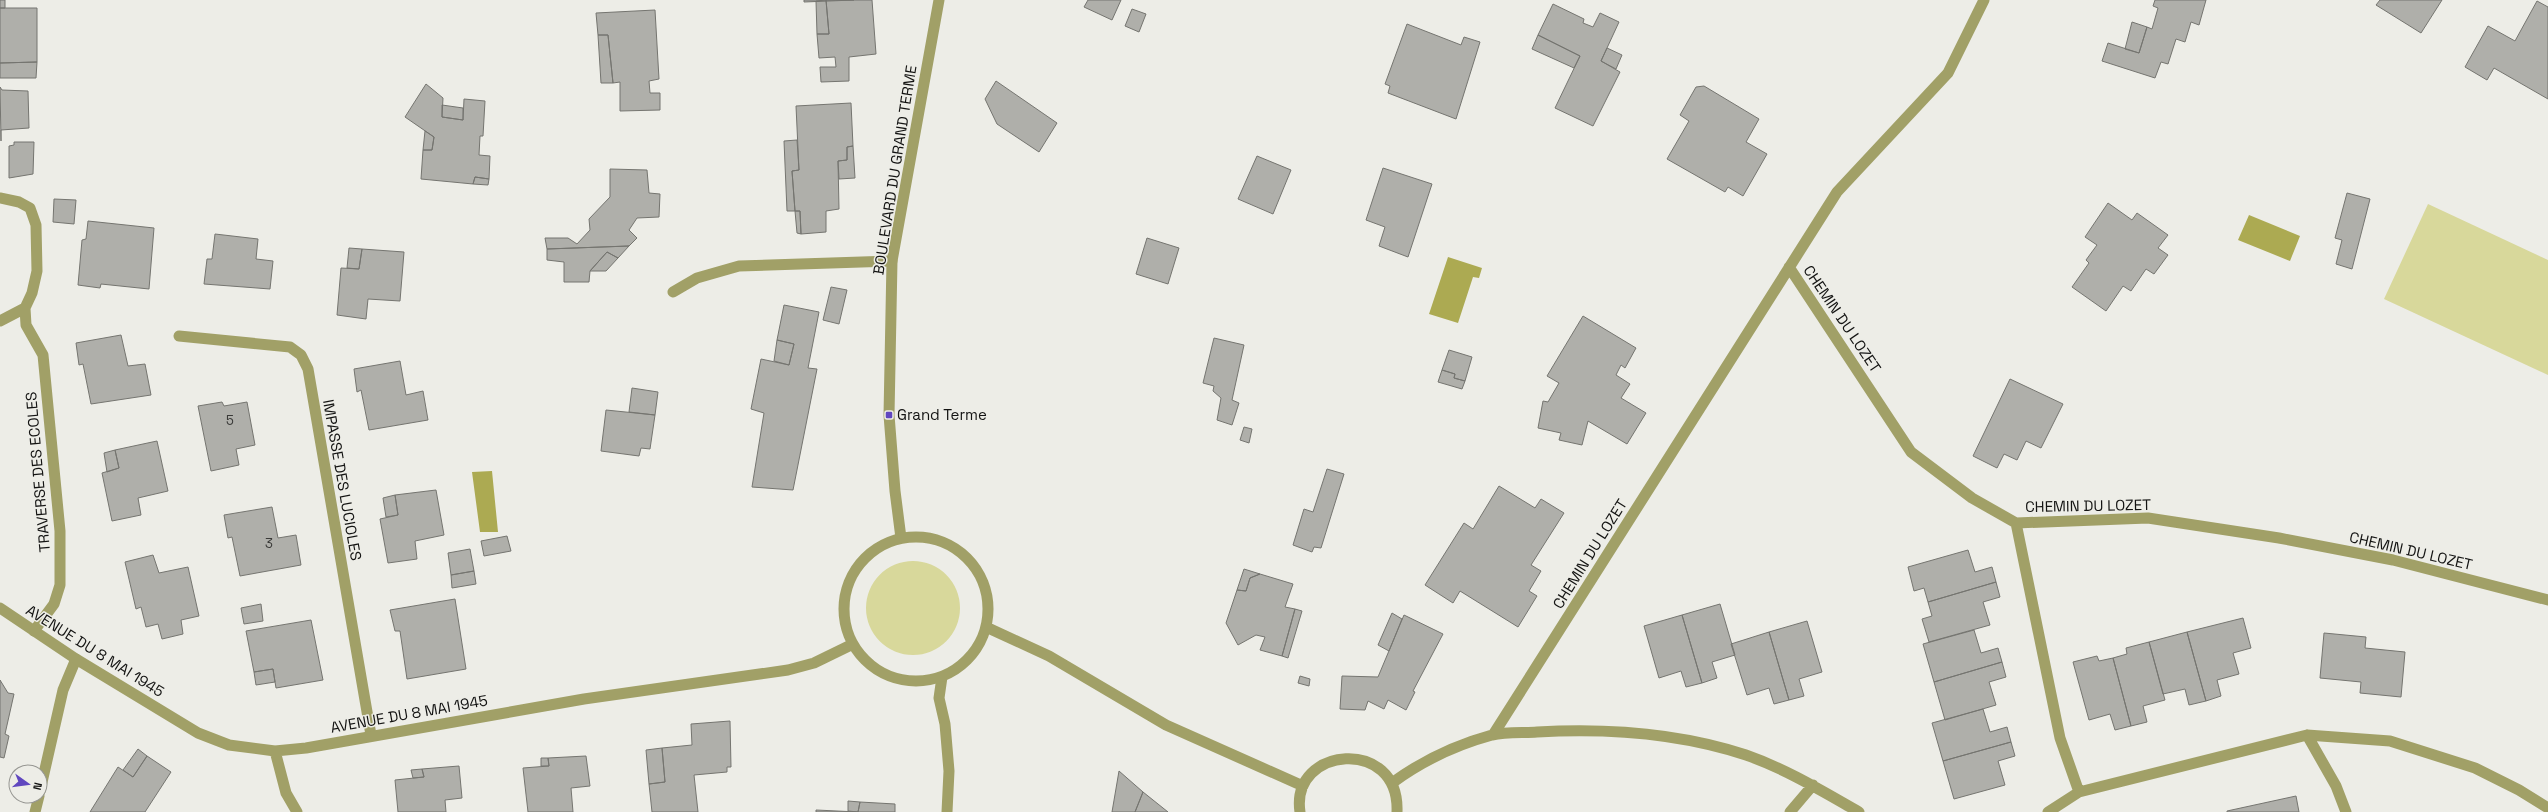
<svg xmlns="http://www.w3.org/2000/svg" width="2548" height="812" font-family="'Space Grotesk',sans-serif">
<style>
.green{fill:#d8d89b}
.water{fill:#acaa52}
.building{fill:#afafaa;stroke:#757570}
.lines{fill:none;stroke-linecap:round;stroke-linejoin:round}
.minor{stroke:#a1a067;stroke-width:11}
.tertiary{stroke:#a1a067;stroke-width:11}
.poi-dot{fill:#6047bf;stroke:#edede7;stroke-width:1.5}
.labels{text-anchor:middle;stroke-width:3;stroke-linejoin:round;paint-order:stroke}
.number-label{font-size:13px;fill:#3a3a38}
.street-label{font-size:15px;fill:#131312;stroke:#edede7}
.poi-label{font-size:15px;fill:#131312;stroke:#edede7;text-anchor:start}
</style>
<rect width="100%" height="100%" fill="#edede7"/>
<path class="green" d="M 2428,204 L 2548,260 L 2548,375 L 2384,299 Z
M866 608a47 47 0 1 1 94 0a47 47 0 1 1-94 0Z"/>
<path class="water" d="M 2249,215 L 2300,236 L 2290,261 L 2238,240 Z
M 1448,257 L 1482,268 L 1479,278 L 1473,277 L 1458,323 L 1429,314 Z
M 492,471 L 498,532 L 480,532 L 472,472 Z"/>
<path class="building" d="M 0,0 L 5,0 L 5,8 L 0,8 Z
M 804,0 L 854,0 L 804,2 Z
M 826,0 L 872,0 L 876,54 L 849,57 L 849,81 L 821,82 L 820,67 L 836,67 L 835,57 L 819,58 L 817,34 L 829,34 Z
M 826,0 L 829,34 L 817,34 L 816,1 Z
M 1088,0 L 1121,0 L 1112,20 L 1084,7 Z
M 2155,0 L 2206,0 L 2199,25 L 2191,22 L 2185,42 L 2176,39 L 2168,64 L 2161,62 L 2155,78 L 2102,61 L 2108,43 L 2139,53 L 2147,27 L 2152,29 L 2158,8 L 2153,6 Z
M 2380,0 L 2442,0 L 2421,33 L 2376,5 Z
M 2537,1 L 2548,7 L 2548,99 L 2494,68 L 2487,80 L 2465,67 L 2488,26 L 2515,41 Z
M 1553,4 L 1584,19 L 1583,23 L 1593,27 L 1600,13 L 1619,22 L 1601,61 L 1620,72 L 1593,126 L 1555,108 L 1580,56 L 1538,35 Z
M 0,8 L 37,8 L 37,62 L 0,63 Z
M 1132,9 L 1146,14 L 1139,32 L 1125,26 Z
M 655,10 L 659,79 L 649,81 L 650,93 L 660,93 L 660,110 L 620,111 L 620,82 L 613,83 L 608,35 L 598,35 L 596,13 Z
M 2132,22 L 2147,27 L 2139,53 L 2125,49 Z
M 1407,24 L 1461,45 L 1464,37 L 1480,42 L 1456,119 L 1388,93 L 1390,86 L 1385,84 Z
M 598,35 L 608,35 L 613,83 L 601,83 Z
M 1538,35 L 1580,56 L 1574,68 L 1532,49 Z
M 1607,48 L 1622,55 L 1616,69 L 1601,61 Z
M 37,62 L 36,78 L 0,78 L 0,63 Z
M 996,81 L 1057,123 L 1039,152 L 997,124 L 985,99 Z
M 426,84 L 443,98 L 442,117 L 463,120 L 464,99 L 485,101 L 483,136 L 480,136 L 479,155 L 490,156 L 489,179 L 475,177 L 473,184 L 421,179 L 423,150 L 432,150 L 434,137 L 405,117 Z
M 1704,86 L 1759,119 L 1746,142 L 1767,154 L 1743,196 L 1728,187 L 1725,192 L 1667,159 L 1689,121 L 1680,115 L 1696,87 Z
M 0,87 L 2,90 L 28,91 L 29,128 L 1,130 L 1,141 Z
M 851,103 L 853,146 L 847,147 L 847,160 L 838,161 L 839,209 L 826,211 L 826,232 L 801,234 L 800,211 L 795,211 L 792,171 L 799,170 L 796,106 Z
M 442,105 L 463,108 L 463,120 L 442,117 Z
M 425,131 L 434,137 L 432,150 L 423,150 Z
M 797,140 L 799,170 L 792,171 L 795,211 L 787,211 L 784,141 Z
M 14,142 L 34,142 L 33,174 L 9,178 L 9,146 L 14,145 Z
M 853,146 L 855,178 L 839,179 L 838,161 L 847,160 L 847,147 Z
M 1257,156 L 1291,170 L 1273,214 L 1238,199 Z
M 1383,168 L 1432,184 L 1408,257 L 1379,246 L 1385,227 L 1366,220 Z
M 610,169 L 647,170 L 649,193 L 660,194 L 659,217 L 637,218 L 629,230 L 637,238 L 629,246 L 547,249 L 545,238 L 568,238 L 577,244 L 590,230 L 589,219 L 610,197 Z
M 475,177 L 489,179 L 488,185 L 473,184 Z
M 2347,193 L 2370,199 L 2352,269 L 2336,264 L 2342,240 L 2335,238 Z
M 54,199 L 76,200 L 74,224 L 53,222 Z
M 2108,203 L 2132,220 L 2137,213 L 2168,235 L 2158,248 L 2168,255 L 2154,274 L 2146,269 L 2131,291 L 2123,286 L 2106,311 L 2072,287 L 2089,263 L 2086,260 L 2097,245 L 2085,237 Z
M 795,211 L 800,211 L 801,234 L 797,233 Z
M 88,221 L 154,228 L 149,289 L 101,284 L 100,288 L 78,285 L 82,240 L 86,239 Z
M 215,234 L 258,239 L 256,259 L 273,261 L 270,289 L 204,284 L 207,259 L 212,259 Z
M 1147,238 L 1179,248 L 1168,284 L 1136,274 Z
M 629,246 L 618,258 L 607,252 L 590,271 L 589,282 L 564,282 L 564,262 L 547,260 L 547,249 Z
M 349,248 L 362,249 L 359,269 L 347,268 Z
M 362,249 L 404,252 L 400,301 L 368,299 L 366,319 L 337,315 L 341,268 L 359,269 Z
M 607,252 L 618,258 L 606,271 L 590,271 Z
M 831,287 L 847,290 L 839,324 L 823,320 Z
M 784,305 L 819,312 L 808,368 L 817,369 L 793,490 L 752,487 L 764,413 L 751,409 L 761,359 L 789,365 L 794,344 L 777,340 Z
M 1583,316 L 1636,348 L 1625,368 L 1621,365 L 1616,375 L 1630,384 L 1621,398 L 1646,413 L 1627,444 L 1588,421 L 1582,445 L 1559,440 L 1561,433 L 1538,428 L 1543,401 L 1548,402 L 1559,383 L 1547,376 Z
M 121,335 L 128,366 L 145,364 L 151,395 L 91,404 L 83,364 L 79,365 L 76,343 Z
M 1214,338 L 1244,345 L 1232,400 L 1239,403 L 1232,425 L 1217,420 L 1221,398 L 1213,391 L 1214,386 L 1203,383 Z
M 777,340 L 794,344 L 789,365 L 774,361 Z
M 1449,350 L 1472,357 L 1465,381 L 1454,378 L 1455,374 L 1442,370 Z
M 400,361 L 406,395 L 423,391 L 428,420 L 369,430 L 361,390 L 357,392 L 354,369 Z
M 1442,370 L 1455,374 L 1454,378 L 1465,381 L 1462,389 L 1438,382 Z
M 2010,379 L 2063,404 L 2041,448 L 2026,441 L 2017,460 L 2004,454 L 1997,468 L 1973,456 Z
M 632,388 L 658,392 L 655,415 L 629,412 Z
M 222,402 L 224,406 L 247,402 L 255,445 L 236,449 L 239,465 L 211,471 L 198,406 Z
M 606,410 L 655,415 L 650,449 L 641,448 L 639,456 L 601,451 Z
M 1244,427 L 1252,429 L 1249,443 L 1240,440 Z
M 157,441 L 168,491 L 138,498 L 141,515 L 112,521 L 102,473 L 119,468 L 115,450 Z
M 115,450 L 119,468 L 107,472 L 104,453 Z
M 1327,469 L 1344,474 L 1321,548 L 1314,547 L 1312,552 L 1293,545 L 1304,509 L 1313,512 Z
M 1499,486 L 1535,508 L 1541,499 L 1564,513 L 1531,565 L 1541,571 L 1529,591 L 1537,596 L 1518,627 L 1460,591 L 1453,603 L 1425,585 L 1464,523 L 1473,529 Z
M 436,490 L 444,535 L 415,541 L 417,559 L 388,563 L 380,519 L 398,515 L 395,495 Z
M 395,495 L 398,515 L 386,517 L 383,498 Z
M 272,507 L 278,538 L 296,535 L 301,565 L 240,576 L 232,537 L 228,538 L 224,515 Z
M 507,536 L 511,551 L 484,556 L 481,541 Z
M 470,549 L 474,571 L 451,575 L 448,553 Z
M 1968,550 L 1975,572 L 1992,567 L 1996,582 L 1928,602 L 1924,588 L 1914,591 L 1908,567 Z
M 153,555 L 159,573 L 188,567 L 199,616 L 181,620 L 183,634 L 162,639 L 158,624 L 146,627 L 141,607 L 136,609 L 125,562 Z
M 1244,569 L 1260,574 L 1250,578 L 1246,591 L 1237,590 Z
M 474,571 L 476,584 L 452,588 L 451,575 Z
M 1260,574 L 1293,584 L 1285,607 L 1295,609 L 1282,656 L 1260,650 L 1265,637 L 1256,635 L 1238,645 L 1226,623 L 1237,590 L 1246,591 L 1250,578 Z
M 1996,582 L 2000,597 L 1983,602 L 1990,625 L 1929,642 L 1922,619 L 1932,616 L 1928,602 Z
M 455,599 L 466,669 L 407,679 L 400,631 L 395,631 L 390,610 Z
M 261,604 L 263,621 L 244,624 L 241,608 Z
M 1720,604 L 1735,655 L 1712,662 L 1717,678 L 1702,683 L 1682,615 Z
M 1295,609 L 1302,611 L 1288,658 L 1282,656 Z
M 1392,613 L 1402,619 L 1389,651 L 1378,645 Z
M 1404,615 L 1443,634 L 1413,691 L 1415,692 L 1406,710 L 1388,700 L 1384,709 L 1368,701 L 1365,710 L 1340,709 L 1342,676 L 1378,677 Z
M 1682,615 L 1702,683 L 1686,687 L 1681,671 L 1659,678 L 1644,626 Z
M 2243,618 L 2251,648 L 2233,653 L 2239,674 L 2217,680 L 2221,696 L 2206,701 L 2187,632 Z
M 311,620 L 323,680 L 276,688 L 273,669 L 254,672 L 246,631 Z
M 1807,621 L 1822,672 L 1799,679 L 1804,696 L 1789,700 L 1769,632 Z
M 1974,630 L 1981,653 L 1998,648 L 2002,662 L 1934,682 L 1923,644 Z
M 1769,632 L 1789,700 L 1774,704 L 1769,688 L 1747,695 L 1731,644 Z
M 2187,632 L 2206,701 L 2189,705 L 2185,689 L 2163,694 L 2149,642 Z
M 2324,633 L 2366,637 L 2365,648 L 2405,652 L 2401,697 L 2360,693 L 2361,682 L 2320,678 Z
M 2149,642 L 2165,700 L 2143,706 L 2147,722 L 2131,726 L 2113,658 L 2127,654 L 2126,648 Z
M 2097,656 L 2099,661 L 2113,658 L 2131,726 L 2115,730 L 2110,714 L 2089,720 L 2073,662 Z
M 2002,662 L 2006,677 L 1989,682 L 1996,705 L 1945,720 L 1934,682 Z
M 273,669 L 275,682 L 256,685 L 254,672 Z
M 1300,676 L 1310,679 L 1309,686 L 1298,683 Z
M 0,680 L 8,693 L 14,694 L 5,734 L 9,736 L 4,758 L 0,757 Z
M 1983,709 L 1990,732 L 2007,727 L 2011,742 L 1943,761 L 1932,723 Z
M 730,721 L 731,767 L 727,767 L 727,772 L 694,775 L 698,812 L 652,812 L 649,784 L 665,782 L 662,748 L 692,745 L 691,724 Z
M 2011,742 L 2015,756 L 1998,761 L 2005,785 L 1954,799 L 1943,761 Z
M 662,748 L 665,782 L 649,784 L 646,750 Z
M 138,749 L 147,756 L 133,777 L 123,770 Z
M 147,756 L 171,772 L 145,812 L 90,812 L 118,767 L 133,777 Z
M 586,756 L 590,786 L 571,788 L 573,812 L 528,812 L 523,768 L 549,766 L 548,758 Z
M 541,758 L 548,758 L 549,766 L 541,766 Z
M 459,766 L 462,798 L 445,800 L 446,812 L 398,812 L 395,780 L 424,777 L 422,769 Z
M 422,769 L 424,777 L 413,778 L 411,770 Z
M 1119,771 L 1143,792 L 1135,812 L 1112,812 Z
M 1143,792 L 1168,812 L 1135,812 Z
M 2296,796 L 2299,812 L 2227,812 L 2227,811 Z
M 848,801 L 860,802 L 858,812 L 848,811 Z
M 860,802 L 895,804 L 895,812 L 816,812 L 816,810 L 858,812 Z"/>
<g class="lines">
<path class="minor" d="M 0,198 L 19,202 L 30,208 L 36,225 L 37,271 L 32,293 L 25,308 L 26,325 L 43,355 L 60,531 L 60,585 L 54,604 L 34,631
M 1789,267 L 1911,452 L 1972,498 L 2016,523 L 2148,518 L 2279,538 L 2393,560 L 2548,600
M 673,292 L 697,278 L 739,266 L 892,261
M 0,321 L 25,308
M 179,336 L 290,347 L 301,355 L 308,369 L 371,735
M 2016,523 L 2060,738 L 2079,792
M 942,677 L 939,698 L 945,724 L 949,771 L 947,812
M 1493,735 L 1837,192 L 1948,73 L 1984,0
M 2307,735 L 2336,786 L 2346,812
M 1392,783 C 1422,761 1455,745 1492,735 C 1506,732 1523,733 1537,732 C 1607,728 1679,733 1746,755 C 1786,769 1822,791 1859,812
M 40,791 L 63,690 L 76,659
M 35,812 L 39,796
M 1790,812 L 1813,785
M 2048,812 L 2079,792 L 2307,735 L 2390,741 L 2475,768 L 2519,790 L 2548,808"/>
<path class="tertiary" d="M844 609a72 72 0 1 1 144 0a72 72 0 1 1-144 0Z
M 901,538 L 895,491 L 889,415 L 892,261 L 939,0
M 0,608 L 76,659 L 198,733 L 229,745 L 275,751 L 306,748 L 584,699 L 788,670 L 814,663 L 853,644
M 986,627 L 1049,656 L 1166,725 L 1303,786
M 275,751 L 286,793 L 297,812
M 1300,812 C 1290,746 1400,736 1397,812"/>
</g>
<rect class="poi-dot" x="885" y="411" width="8" height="8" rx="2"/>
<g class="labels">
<g class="number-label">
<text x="230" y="425">5</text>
<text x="269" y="548">3</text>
</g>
<g class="street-label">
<text transform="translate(895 170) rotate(-81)" y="5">BOULEVARD DU GRAND TERME</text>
<text transform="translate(1842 319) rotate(56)" y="5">CHEMIN DU LOZET</text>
<text transform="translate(38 472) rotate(-95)" y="5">TRAVERSE DES ECOLES</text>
<text transform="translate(342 480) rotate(80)" y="5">IMPASSE DES LUCIOLES</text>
<text transform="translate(2088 506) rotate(-1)" y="5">CHEMIN DU LOZET</text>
<text transform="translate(2411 551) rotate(13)" y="5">CHEMIN DU LOZET</text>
<text transform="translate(1590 554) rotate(-58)" y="5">CHEMIN DU LOZET</text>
<text transform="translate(95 651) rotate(32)" y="5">AVENUE DU 8 MAI 1945</text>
<text transform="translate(409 714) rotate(-10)" y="5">AVENUE DU 8 MAI 1945</text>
</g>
<g class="poi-label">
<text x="897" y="420">Grand Terme</text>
</g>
</g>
<g transform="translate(28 784) rotate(104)"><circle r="19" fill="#edede7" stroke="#969692"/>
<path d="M0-3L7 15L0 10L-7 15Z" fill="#6047bf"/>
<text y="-6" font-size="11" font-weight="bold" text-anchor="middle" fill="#131312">N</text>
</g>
</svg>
